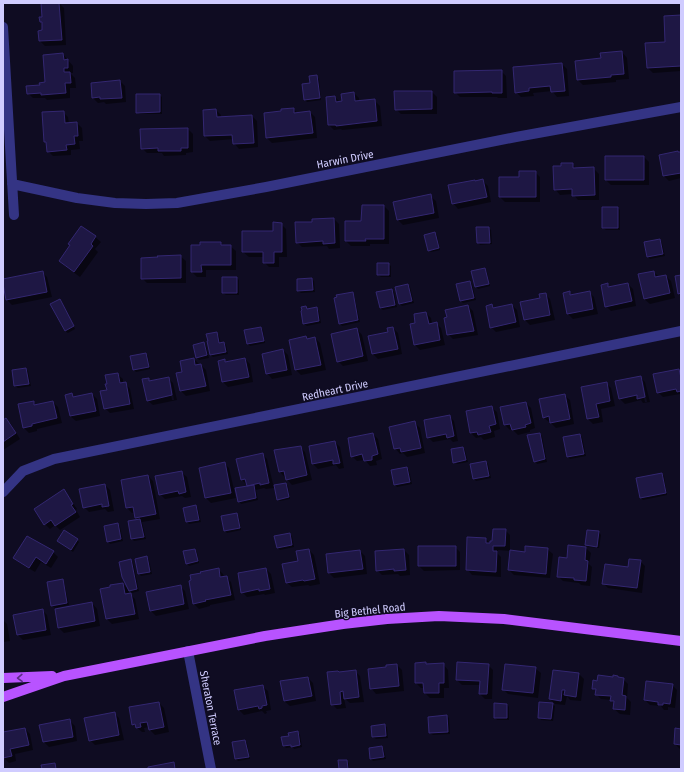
<svg xmlns="http://www.w3.org/2000/svg" width="684" height="772" font-family="'Fira Sans Condensed',sans-serif">
<style>
.shadow{fill:#0007;fill-rule:evenodd}
.building{fill:#1e1744;stroke:#332771}
.lines{fill:none;stroke-linecap:round;stroke-linejoin:round}
.minor{stroke:#343484;stroke-width:10}
.major{stroke:#b853ff;stroke-width:10}
.oneway{stroke:#5b2c85}
.labels{text-anchor:middle;stroke-width:3;stroke-linejoin:round;paint-order:stroke}
.street-label{font-size:11px;fill:#d0ccff;stroke:#0f0c22}
</style>
<rect width="100%" height="100%" fill="#0f0c22"/>
<path class="shadow" d="M 59,3 L 64,8 L 66,45 L 45,46 L 40,41 L 43,31 L 43,24 L 41,22 L 43,18 Z
M 681,16 L 681,71 L 653,73 L 648,68 L 666,43 Z
M 622,52 L 627,58 L 629,79 L 616,80 L 616,82 L 583,85 L 578,80 L 602,59 Z
M 63,54 L 73,66 L 73,73 L 70,73 L 75,78 L 76,88 L 70,88 L 70,98 L 47,100 L 45,98 L 33,98 L 28,93 L 46,83 Z
M 562,64 L 567,69 L 569,96 L 557,97 L 552,91 L 533,93 L 534,96 L 521,97 L 516,92 Z
M 501,71 L 506,76 L 507,98 L 498,98 L 497,97 L 460,97 L 455,92 Z
M 316,76 L 319,79 L 321,100 L 307,102 L 305,100 L 311,84 Z
M 120,81 L 125,86 L 126,102 L 106,104 L 104,102 L 98,103 L 93,98 Z
M 432,92 L 437,97 L 437,114 L 401,114 L 396,109 Z
M 354,93 L 359,98 L 359,102 L 374,100 L 380,106 L 382,126 L 342,130 L 341,129 L 334,130 L 329,125 L 335,97 L 340,102 Z
M 159,95 L 162,97 L 162,114 L 140,114 L 137,112 Z
M 293,109 L 298,113 L 310,112 L 315,117 L 317,138 L 272,143 L 267,138 L 282,112 Z
M 216,110 L 221,115 L 221,117 L 252,116 L 257,121 L 258,147 L 239,149 L 234,143 L 234,139 L 210,141 L 205,136 Z
M 63,112 L 68,117 L 69,124 L 77,123 L 82,128 L 83,141 L 79,141 L 80,149 L 71,150 L 71,155 L 53,156 L 48,151 L 47,144 L 45,141 Z
M 188,129 L 193,134 L 193,152 L 186,153 L 186,155 L 164,156 L 162,153 L 147,153 L 142,148 Z
M 681,153 L 681,178 L 669,181 L 664,176 Z
M 644,157 L 649,162 L 649,185 L 611,185 L 606,180 Z
M 572,164 L 577,169 L 594,169 L 599,174 L 599,200 L 578,200 L 573,194 L 560,195 L 555,189 Z
M 535,172 L 540,177 L 540,202 L 505,202 L 500,197 L 520,178 Z
M 483,181 L 488,186 L 491,202 L 458,209 L 453,203 L 476,182 Z
M 430,196 L 436,201 L 439,218 L 403,225 L 398,220 L 394,203 Z
M 384,206 L 389,211 L 389,244 L 370,244 L 370,246 L 351,246 L 346,241 Z
M 618,208 L 620,210 L 620,230 L 606,230 L 603,228 Z
M 334,219 L 339,224 L 340,248 L 329,249 L 327,246 L 302,247 L 297,242 L 313,222 Z
M 281,224 L 286,229 L 287,257 L 279,257 L 279,267 L 269,267 L 264,262 L 264,257 L 249,257 L 243,252 L 274,232 Z
M 82,227 L 95,237 L 101,242 L 95,249 L 98,252 L 80,277 L 65,266 L 60,261 Z
M 489,228 L 491,230 L 492,244 L 480,245 L 478,242 Z
M 435,233 L 437,235 L 440,250 L 431,252 L 429,250 Z
M 660,240 L 662,243 L 665,256 L 650,259 L 648,257 L 645,243 Z
M 221,243 L 224,246 L 230,246 L 236,251 L 236,270 L 206,270 L 206,277 L 197,277 L 192,272 Z
M 180,256 L 186,261 L 186,283 L 147,283 L 142,278 Z
M 388,264 L 391,266 L 391,277 L 381,277 L 378,275 Z
M 485,269 L 487,272 L 490,286 L 478,289 L 476,287 Z
M 42,272 L 47,277 L 52,297 L 12,305 L 7,300 L 3,280 Z
M 654,272 L 659,277 L 666,276 L 671,281 L 675,298 L 650,304 L 644,299 Z
M 237,278 L 239,280 L 239,295 L 226,295 L 223,293 Z
M 312,279 L 314,281 L 315,292 L 301,293 L 298,291 Z
M 470,282 L 472,284 L 476,300 L 463,303 L 461,301 L 457,285 Z
M 607,284 L 610,288 L 628,284 L 633,289 L 636,306 L 611,311 L 606,306 Z
M 408,285 L 410,287 L 414,303 L 402,306 L 399,303 Z
M 392,290 L 394,292 L 397,307 L 383,310 L 380,308 Z
M 569,292 L 572,296 L 589,292 L 594,297 L 598,314 L 573,319 L 568,314 Z
M 352,293 L 354,295 L 360,322 L 342,326 L 340,323 Z
M 545,294 L 550,299 L 555,320 L 530,325 L 525,320 Z
M 62,303 L 75,329 L 68,333 L 65,331 Z
M 492,305 L 495,308 L 512,305 L 517,310 L 520,327 L 496,332 L 491,327 Z
M 468,306 L 473,311 L 478,335 L 453,339 L 448,334 Z
M 306,307 L 308,309 L 316,308 L 319,311 L 321,323 L 307,326 L 304,324 Z
M 426,313 L 431,318 L 432,324 L 436,323 L 441,328 L 445,345 L 420,350 L 415,345 L 411,325 L 416,323 Z
M 260,328 L 263,330 L 265,343 L 250,346 L 248,344 Z
M 393,328 L 398,333 L 402,354 L 378,359 L 373,354 Z
M 357,329 L 362,335 L 368,361 L 343,366 L 338,361 Z
M 216,333 L 219,336 L 221,344 L 224,343 L 226,345 L 228,354 L 213,357 L 210,355 L 209,342 Z
M 306,337 L 308,339 L 315,338 L 320,343 L 326,370 L 301,375 L 296,370 Z
M 204,343 L 206,346 L 209,358 L 199,360 L 196,357 Z
M 283,350 L 288,355 L 292,375 L 272,379 L 267,373 Z
M 146,354 L 148,356 L 150,369 L 136,372 L 134,370 Z
M 194,359 L 199,364 L 199,366 L 201,365 L 206,370 L 210,391 L 186,396 L 181,391 L 184,372 Z
M 245,359 L 250,364 L 253,382 L 228,387 L 223,382 L 224,360 L 227,363 Z
M 26,369 L 28,371 L 31,386 L 18,388 L 15,386 L 13,371 Z
M 679,370 L 681,372 L 681,395 L 680,394 L 663,397 L 658,392 Z
M 117,374 L 123,379 L 123,384 L 125,383 L 130,389 L 134,409 L 110,413 L 105,408 L 108,391 Z
M 640,377 L 645,382 L 650,402 L 643,403 L 641,400 L 625,404 L 620,399 ZM 641,381 L 643,381 L 647,402 L 645,402 Z
M 168,378 L 173,383 L 177,400 L 153,405 L 147,400 L 148,379 L 151,382 ZM 169,383 L 171,383 L 174,400 L 172,400 Z
M 606,383 L 611,388 L 615,406 L 601,409 L 603,422 L 593,424 L 588,419 Z
M 72,394 L 74,397 L 92,394 L 97,399 L 100,416 L 76,421 L 70,416 Z
M 564,395 L 570,400 L 574,424 L 556,428 L 550,422 L 549,422 L 543,417 Z
M 33,402 L 37,405 L 53,402 L 58,407 L 62,423 L 37,429 L 37,431 L 29,433 L 24,428 L 19,405 Z
M 526,403 L 531,408 L 535,428 L 530,430 L 530,432 L 518,435 L 512,429 L 510,430 L 505,425 Z
M 491,407 L 497,412 L 500,429 L 494,431 L 495,437 L 484,440 L 481,437 L 476,438 L 471,433 Z
M 449,416 L 454,421 L 458,441 L 453,442 L 450,439 L 433,442 L 428,437 Z
M 6,419 L 11,424 L 20,439 L 3,450 L 3,421 Z
M 415,423 L 420,428 L 425,453 L 407,457 L 403,453 L 400,454 L 395,448 Z
M 373,434 L 378,439 L 382,459 L 376,461 L 377,465 L 370,466 L 365,460 L 357,461 L 352,456 Z
M 540,434 L 542,436 L 547,462 L 537,464 L 535,461 Z
M 580,435 L 582,437 L 586,456 L 570,459 L 568,457 Z
M 335,442 L 340,447 L 344,468 L 339,469 L 336,465 L 318,469 L 313,464 L 310,447 Z
M 300,447 L 305,452 L 312,480 L 292,485 L 280,472 Z
M 463,448 L 465,450 L 468,462 L 457,464 L 454,462 Z
M 262,454 L 267,459 L 274,488 L 266,489 L 264,488 L 256,490 L 258,500 L 241,504 L 239,501 L 249,487 L 242,480 Z
M 486,462 L 488,464 L 491,478 L 476,481 L 474,479 Z
M 224,463 L 229,468 L 236,498 L 211,503 L 206,498 L 200,468 Z
M 407,468 L 409,470 L 412,484 L 397,487 L 395,485 Z
M 181,472 L 187,477 L 191,497 L 185,498 L 182,496 L 165,499 L 160,494 Z
M 661,474 L 664,476 L 667,495 L 643,500 L 641,498 Z
M 148,476 L 153,481 L 160,519 L 142,522 L 146,539 L 134,541 L 132,539 L 139,520 L 136,517 L 135,512 L 132,513 L 127,508 Z
M 286,484 L 288,486 L 290,499 L 280,501 L 278,499 Z
M 105,485 L 110,490 L 114,511 L 108,512 L 105,509 L 89,512 L 84,507 Z
M 63,491 L 68,496 L 77,509 L 76,510 L 80,517 L 60,530 L 55,525 L 50,529 L 45,524 Z
M 196,506 L 198,509 L 201,522 L 189,524 L 187,522 L 185,509 Z
M 236,515 L 239,517 L 241,530 L 227,533 L 225,531 L 223,517 Z
M 118,524 L 120,527 L 123,541 L 110,544 L 108,541 Z
M 505,530 L 510,535 L 510,551 L 498,550 L 498,554 L 501,557 L 501,577 L 472,575 L 467,569 L 468,538 L 486,539 L 491,544 Z
M 588,531 L 599,532 L 601,535 L 599,548 L 588,547 L 586,545 Z
M 289,534 L 292,536 L 294,547 L 280,550 L 278,548 Z
M 77,540 L 79,542 L 73,552 L 60,543 Z
M 455,547 L 460,552 L 460,570 L 424,571 L 419,566 Z
M 586,548 L 591,553 L 589,564 L 592,567 L 590,586 L 581,585 L 579,583 L 563,581 L 558,576 L 568,559 Z
M 547,549 L 553,554 L 550,578 L 514,575 L 509,570 L 526,553 Z
M 195,550 L 197,552 L 199,563 L 189,566 L 187,563 Z
M 309,550 L 314,555 L 320,584 L 310,586 L 308,585 L 292,587 L 286,582 L 299,562 Z
M 404,550 L 409,555 L 410,575 L 400,576 L 398,574 L 382,575 L 377,570 Z
M 360,551 L 365,556 L 367,574 L 334,578 L 329,573 Z
M 53,552 L 58,557 L 51,568 L 41,562 L 35,572 L 20,563 L 15,558 Z
M 147,557 L 149,560 L 152,574 L 141,576 L 139,574 L 136,559 Z
M 131,560 L 133,563 L 139,591 L 132,593 L 130,590 Z
M 640,561 L 645,566 L 642,593 L 608,588 L 603,583 Z
M 218,569 L 223,574 L 224,577 L 226,577 L 231,582 L 235,600 L 210,605 L 210,606 L 199,609 L 194,604 Z
M 266,569 L 271,574 L 275,593 L 265,595 L 264,594 L 247,597 L 242,592 Z
M 62,580 L 64,582 L 69,605 L 55,608 L 52,605 Z
M 123,584 L 128,589 L 129,594 L 130,594 L 135,599 L 139,619 L 112,624 L 107,619 Z
M 180,586 L 185,591 L 189,609 L 156,616 L 151,611 Z
M 92,603 L 97,609 L 100,626 L 64,633 L 59,628 L 56,610 Z
M 42,610 L 47,615 L 51,635 L 23,640 L 18,635 Z
M 3,620 L 7,624 L 10,641 L 3,642 Z
M 426,663 L 427,665 L 443,664 L 448,670 L 449,688 L 444,688 L 444,698 L 430,698 L 425,693 L 424,688 L 421,688 L 416,683 L 416,664 Z
M 397,665 L 402,670 L 404,691 L 376,694 L 371,688 L 387,668 Z
M 488,665 L 493,670 L 492,699 L 485,699 L 480,694 L 480,685 L 462,685 L 457,680 Z
M 535,668 L 541,673 L 538,698 L 508,694 L 503,689 Z
M 355,671 L 360,676 L 364,702 L 350,703 L 344,698 L 346,708 L 337,709 L 332,704 L 339,673 Z
M 579,674 L 584,679 L 581,701 L 570,700 L 567,696 L 565,705 L 555,704 L 550,699 Z
M 618,677 L 620,679 L 623,679 L 628,684 L 627,698 L 631,702 L 630,715 L 620,714 L 614,709 L 615,704 L 611,700 L 601,699 L 596,694 L 597,692 L 593,688 L 598,682 Z
M 308,678 L 313,683 L 316,701 L 290,706 L 284,701 L 281,682 Z
M 672,685 L 677,690 L 675,708 L 668,707 L 668,710 L 664,710 L 661,706 L 650,705 L 645,700 Z
M 262,686 L 268,691 L 271,710 L 266,711 L 267,713 L 265,714 L 262,711 L 244,715 L 239,710 Z
M 159,703 L 164,708 L 169,732 L 155,735 L 150,730 L 149,727 L 144,728 L 145,732 L 142,732 L 133,724 Z
M 507,704 L 509,707 L 509,720 L 497,720 L 495,717 Z
M 552,704 L 555,706 L 553,721 L 541,720 L 539,717 Z
M 114,713 L 119,718 L 124,740 L 95,745 L 90,740 Z
M 447,716 L 449,718 L 450,734 L 433,735 L 430,733 Z
M 69,720 L 75,726 L 77,741 L 49,747 L 44,742 Z
M 384,725 L 387,727 L 388,738 L 376,739 L 373,737 Z
M 25,729 L 30,734 L 33,750 L 15,754 L 16,761 L 9,763 L 4,758 L 3,752 L 3,733 Z
M 681,730 L 681,749 L 680,749 L 675,744 Z
M 297,732 L 300,735 L 302,747 L 294,749 L 293,747 L 286,748 L 284,746 L 290,737 Z
M 245,741 L 247,743 L 250,759 L 238,761 L 236,759 Z
M 382,747 L 384,750 L 386,759 L 373,761 L 371,759 Z
M 347,761 L 349,763 L 349,769 L 340,769 Z"/>
<path class="building" d="M 41,3 L 59,3 L 62,40 L 39,41 L 38,31 L 42,30 L 42,22 L 40,22 L 39,17 L 42,17 Z
M 681,15 L 681,66 L 647,68 L 645,43 L 665,42 L 664,16 Z
M 622,51 L 624,74 L 611,75 L 611,77 L 577,80 L 575,61 L 601,58 L 600,53 Z
M 63,53 L 64,60 L 68,59 L 68,68 L 64,68 L 64,72 L 70,72 L 71,83 L 65,83 L 66,93 L 41,95 L 41,93 L 27,94 L 26,86 L 40,85 L 39,83 L 45,82 L 43,55 Z
M 562,63 L 565,91 L 551,92 L 550,86 L 529,88 L 529,91 L 515,93 L 513,67 Z
M 502,70 L 502,93 L 492,93 L 492,92 L 454,93 L 454,71 Z
M 317,75 L 320,98 L 304,100 L 302,84 L 310,83 L 309,76 Z
M 120,80 L 122,98 L 100,99 L 100,97 L 92,98 L 91,83 Z
M 394,91 L 432,91 L 432,109 L 395,110 Z
M 354,92 L 355,101 L 375,99 L 377,121 L 336,126 L 336,125 L 328,125 L 326,97 L 335,96 L 336,102 L 342,101 L 341,94 Z
M 136,94 L 160,94 L 160,112 L 136,113 Z
M 294,108 L 294,113 L 310,111 L 313,133 L 266,138 L 264,113 L 281,111 L 281,109 Z
M 216,109 L 217,117 L 252,115 L 254,143 L 233,144 L 232,135 L 204,136 L 203,110 Z
M 64,111 L 65,123 L 77,122 L 78,136 L 74,136 L 75,144 L 66,145 L 67,150 L 47,152 L 46,142 L 44,142 L 42,112 Z
M 188,128 L 188,148 L 181,148 L 181,151 L 158,151 L 158,148 L 141,149 L 140,129 Z
M 678,151 L 678,152 L 681,152 L 681,173 L 663,176 L 659,155 Z
M 605,156 L 644,156 L 644,180 L 605,180 Z
M 561,163 L 573,163 L 573,168 L 594,167 L 595,195 L 572,196 L 572,189 L 554,190 L 553,166 L 561,166 Z
M 519,171 L 536,171 L 536,197 L 499,197 L 499,177 L 519,177 Z
M 483,179 L 487,197 L 452,204 L 448,185 L 475,180 L 475,181 Z
M 431,194 L 434,213 L 397,220 L 393,202 Z
M 362,205 L 384,205 L 384,239 L 365,239 L 366,241 L 345,241 L 345,221 L 361,221 Z
M 602,207 L 618,207 L 618,228 L 602,228 Z
M 334,218 L 335,243 L 323,244 L 323,241 L 296,243 L 295,222 L 312,222 L 312,219 Z
M 273,222 L 282,223 L 282,252 L 274,252 L 274,263 L 263,263 L 263,252 L 242,252 L 242,231 L 273,231 Z
M 81,226 L 96,236 L 91,244 L 93,246 L 74,272 L 59,261 L 70,245 L 68,244 Z
M 476,227 L 489,227 L 490,243 L 477,243 Z
M 435,232 L 439,248 L 428,251 L 424,235 Z
M 660,239 L 663,254 L 647,257 L 644,242 Z
M 200,242 L 221,242 L 221,245 L 231,245 L 231,265 L 201,265 L 202,272 L 191,272 L 191,245 L 200,245 Z
M 181,255 L 181,278 L 141,279 L 141,258 L 158,257 L 157,256 Z
M 377,263 L 389,263 L 389,275 L 377,275 Z
M 485,268 L 489,284 L 475,287 L 471,271 Z
M 43,271 L 47,292 L 6,300 L 3,284 L 3,279 Z
M 654,271 L 655,277 L 666,275 L 670,293 L 644,299 L 638,274 Z
M 681,275 L 681,293 L 678,294 L 675,276 Z
M 222,277 L 237,277 L 237,293 L 222,293 Z
M 312,278 L 313,290 L 297,291 L 297,279 Z
M 470,281 L 474,298 L 460,301 L 456,284 Z
M 608,283 L 608,287 L 628,283 L 632,301 L 605,307 L 601,285 Z
M 408,284 L 412,301 L 399,304 L 395,287 Z
M 392,289 L 395,305 L 380,308 L 376,292 Z
M 570,291 L 570,295 L 590,291 L 593,309 L 567,314 L 563,293 Z
M 353,292 L 358,320 L 339,324 L 334,298 L 337,297 L 336,295 Z
M 546,293 L 550,315 L 524,320 L 520,302 L 540,298 L 539,294 Z
M 60,299 L 74,326 L 65,331 L 50,304 Z
M 492,304 L 493,308 L 512,304 L 516,322 L 490,328 L 486,306 Z
M 468,305 L 474,331 L 447,335 L 444,318 L 447,317 L 445,310 Z
M 306,306 L 307,309 L 317,307 L 319,321 L 303,324 L 301,311 L 302,310 L 301,307 Z
M 426,312 L 429,324 L 437,322 L 440,340 L 414,345 L 410,324 L 415,323 L 414,314 Z
M 261,327 L 264,341 L 247,344 L 244,330 Z
M 393,327 L 398,349 L 372,354 L 368,336 L 388,332 L 387,328 Z
M 357,328 L 363,356 L 337,362 L 331,334 Z
M 217,332 L 219,343 L 224,342 L 226,352 L 210,355 L 207,341 L 208,341 L 206,334 Z
M 306,336 L 307,339 L 315,337 L 321,365 L 295,370 L 289,340 Z
M 204,342 L 207,355 L 196,358 L 193,345 Z
M 283,349 L 287,370 L 266,374 L 262,354 Z
M 146,353 L 149,367 L 133,370 L 130,356 Z
M 194,358 L 195,365 L 201,364 L 206,386 L 180,391 L 176,373 L 182,372 L 180,361 Z
M 245,358 L 249,377 L 222,382 L 218,361 L 225,359 L 225,362 Z
M 26,368 L 29,384 L 14,386 L 12,370 Z
M 679,369 L 681,378 L 681,391 L 677,392 L 676,389 L 657,393 L 653,374 Z
M 118,373 L 120,383 L 126,382 L 130,404 L 104,409 L 100,391 L 107,390 L 105,384 L 107,384 L 105,375 Z
M 641,376 L 645,397 L 637,399 L 637,395 L 619,399 L 615,381 Z
M 169,377 L 172,395 L 147,401 L 142,379 L 149,378 L 149,381 Z
M 607,382 L 610,401 L 596,404 L 599,417 L 587,419 L 581,387 Z
M 72,393 L 73,397 L 92,393 L 96,411 L 70,416 L 65,395 Z
M 565,394 L 570,419 L 550,423 L 549,416 L 543,418 L 539,399 Z
M 34,401 L 34,405 L 53,401 L 57,418 L 32,424 L 32,426 L 23,428 L 18,404 Z
M 526,402 L 531,423 L 525,425 L 526,427 L 512,430 L 510,424 L 504,425 L 500,407 Z
M 492,406 L 496,424 L 489,426 L 491,432 L 478,435 L 477,432 L 470,433 L 466,411 Z
M 450,415 L 454,436 L 447,438 L 446,434 L 427,438 L 424,420 Z
M 6,418 L 16,433 L 3,442 L 3,420 Z
M 415,421 L 421,448 L 401,452 L 400,448 L 394,449 L 389,427 Z
M 373,433 L 378,454 L 372,456 L 372,460 L 364,461 L 362,454 L 351,457 L 348,438 Z
M 540,433 L 545,459 L 534,462 L 527,435 Z
M 580,434 L 584,454 L 567,457 L 563,437 Z
M 335,441 L 340,463 L 333,464 L 333,460 L 312,464 L 309,446 Z
M 301,446 L 307,475 L 286,480 L 284,471 L 279,472 L 274,450 Z
M 463,447 L 466,460 L 453,463 L 451,449 Z
M 263,453 L 269,483 L 260,485 L 260,483 L 247,486 L 245,479 L 241,480 L 236,459 Z
M 486,461 L 489,476 L 473,479 L 470,464 Z
M 225,462 L 231,493 L 205,498 L 199,468 Z
M 407,467 L 410,482 L 394,485 L 391,470 Z
M 182,471 L 186,492 L 179,494 L 178,491 L 159,495 L 155,476 Z
M 662,473 L 666,493 L 640,498 L 636,478 Z
M 148,475 L 156,514 L 135,518 L 133,507 L 126,508 L 121,480 Z
M 286,483 L 289,497 L 277,500 L 274,485 Z
M 105,484 L 109,506 L 102,507 L 102,504 L 83,508 L 79,489 Z
M 254,485 L 256,498 L 238,502 L 235,488 Z
M 64,489 L 73,504 L 71,505 L 76,512 L 55,526 L 51,520 L 44,525 L 34,509 Z
M 196,505 L 199,520 L 186,522 L 183,508 Z
M 237,513 L 240,528 L 224,531 L 221,516 Z
M 140,519 L 144,537 L 131,539 L 128,521 Z
M 118,523 L 121,539 L 107,542 L 104,526 Z
M 493,529 L 506,529 L 505,546 L 493,546 L 493,551 L 497,551 L 496,572 L 466,570 L 467,537 L 486,538 L 486,543 L 490,543 L 490,541 L 492,541 Z
M 64,530 L 78,539 L 71,550 L 57,541 Z
M 587,530 L 599,531 L 597,547 L 585,545 Z
M 290,533 L 292,545 L 277,548 L 274,536 Z
M 27,536 L 54,551 L 46,564 L 36,557 L 29,568 L 13,558 Z
M 568,545 L 586,547 L 585,560 L 588,561 L 586,581 L 574,580 L 574,578 L 557,577 L 559,557 L 567,558 Z
M 418,546 L 456,546 L 456,566 L 418,566 Z
M 525,546 L 548,548 L 546,574 L 508,570 L 510,550 L 525,552 Z
M 195,549 L 198,561 L 186,564 L 183,551 Z
M 309,549 L 315,579 L 304,581 L 303,580 L 286,583 L 282,564 L 298,561 L 296,551 Z
M 404,549 L 406,570 L 394,571 L 394,569 L 376,571 L 375,551 Z
M 360,550 L 363,569 L 328,573 L 326,554 Z
M 147,556 L 150,572 L 138,574 L 135,559 Z
M 131,559 L 137,589 L 129,591 L 122,577 L 119,562 Z
M 629,559 L 641,560 L 637,588 L 602,584 L 605,564 L 628,567 Z
M 219,568 L 220,577 L 227,576 L 231,595 L 205,600 L 206,601 L 193,604 L 189,581 L 191,580 L 190,575 L 201,573 L 200,572 Z
M 266,568 L 270,589 L 259,591 L 259,589 L 241,593 L 238,573 Z
M 63,579 L 67,603 L 51,606 L 47,582 Z
M 123,583 L 125,594 L 131,593 L 135,614 L 106,619 L 100,589 L 110,587 L 110,585 Z
M 181,585 L 184,604 L 150,611 L 146,592 Z
M 92,602 L 95,621 L 58,628 L 55,609 Z
M 43,609 L 46,630 L 17,635 L 13,615 Z
M 426,662 L 426,664 L 444,663 L 444,683 L 439,683 L 439,693 L 424,693 L 423,683 L 415,683 L 415,663 Z
M 457,662 L 489,664 L 487,694 L 479,694 L 480,681 L 456,680 Z
M 397,664 L 399,686 L 370,689 L 368,669 L 386,667 L 386,665 Z
M 505,664 L 536,667 L 533,693 L 502,690 Z
M 356,670 L 359,697 L 344,699 L 343,691 L 340,692 L 341,704 L 331,705 L 327,672 L 338,671 L 339,672 Z
M 553,670 L 579,673 L 576,697 L 564,695 L 565,690 L 562,690 L 561,701 L 549,699 Z
M 598,675 L 613,677 L 613,675 L 618,676 L 618,677 L 624,678 L 622,695 L 626,696 L 625,710 L 613,709 L 614,701 L 610,701 L 611,696 L 595,695 L 596,689 L 592,689 L 593,680 L 597,681 Z
M 308,677 L 312,696 L 284,701 L 280,681 Z
M 646,681 L 673,684 L 670,704 L 663,703 L 663,705 L 658,705 L 658,702 L 644,700 Z
M 263,685 L 267,705 L 262,706 L 262,708 L 259,709 L 258,706 L 238,710 L 234,690 Z
M 159,702 L 164,727 L 149,730 L 147,722 L 140,723 L 141,727 L 136,728 L 135,724 L 132,725 L 129,707 Z
M 539,702 L 553,703 L 551,719 L 538,718 Z
M 494,703 L 507,704 L 507,718 L 494,718 Z
M 115,712 L 119,735 L 89,741 L 84,718 Z
M 447,715 L 448,732 L 429,733 L 428,717 Z
M 70,719 L 73,737 L 43,742 L 39,725 Z
M 385,724 L 386,736 L 372,737 L 371,726 Z
M 25,728 L 29,745 L 10,749 L 12,756 L 3,758 L 3,732 Z
M 675,728 L 681,729 L 681,745 L 674,744 Z
M 298,731 L 300,745 L 291,747 L 291,745 L 283,746 L 281,737 L 289,736 L 288,733 Z
M 245,740 L 249,757 L 235,759 L 232,742 Z
M 382,746 L 384,757 L 370,759 L 369,748 Z
M 338,760 L 347,760 L 348,769 L 339,769 Z
M 174,762 L 175,769 L 148,769 L 148,767 Z
M 55,763 L 56,769 L 42,769 L 41,765 Z"/>
<g class="lines">
<path class="minor" d="M 3,27 L 14,215
M 12,184 L 77,198 L 115,203 L 146,204 L 177,203 L 266,187 L 516,137 L 681,107
M 3,492 L 23,471 L 54,459 L 681,331
M 188,651 L 211,769"/>
<path class="major" d="M 3,678 L 52,676
M 3,697 L 64,676 L 265,636 L 343,624 L 387,619 L 439,616 L 504,619 L 681,641"/>
</g>
<defs><path id="oneway-chevron" d="M-2-3.5L2.5 0L-2 3.5" fill="none" stroke-width="1.6" stroke-linecap="round" stroke-linejoin="round"/></defs>
<use class="oneway" href="#oneway-chevron" transform="translate(20 678) rotate(178)"/>
<g class="labels">
<g class="street-label">
<text transform="translate(345 159) rotate(-11)" y="4">Harwin Drive</text>
<text transform="translate(335 390) rotate(-12)" y="4">Redheart Drive</text>
<text transform="translate(370 610) rotate(-6)" y="4">Big Bethel Road</text>
<text transform="translate(211 708) rotate(79)" y="4">Sheraton Terrace</text>
</g>
</g>
<rect width="684" height="772" fill="none" stroke="#d0ccff" stroke-width="8"/>
</svg>
